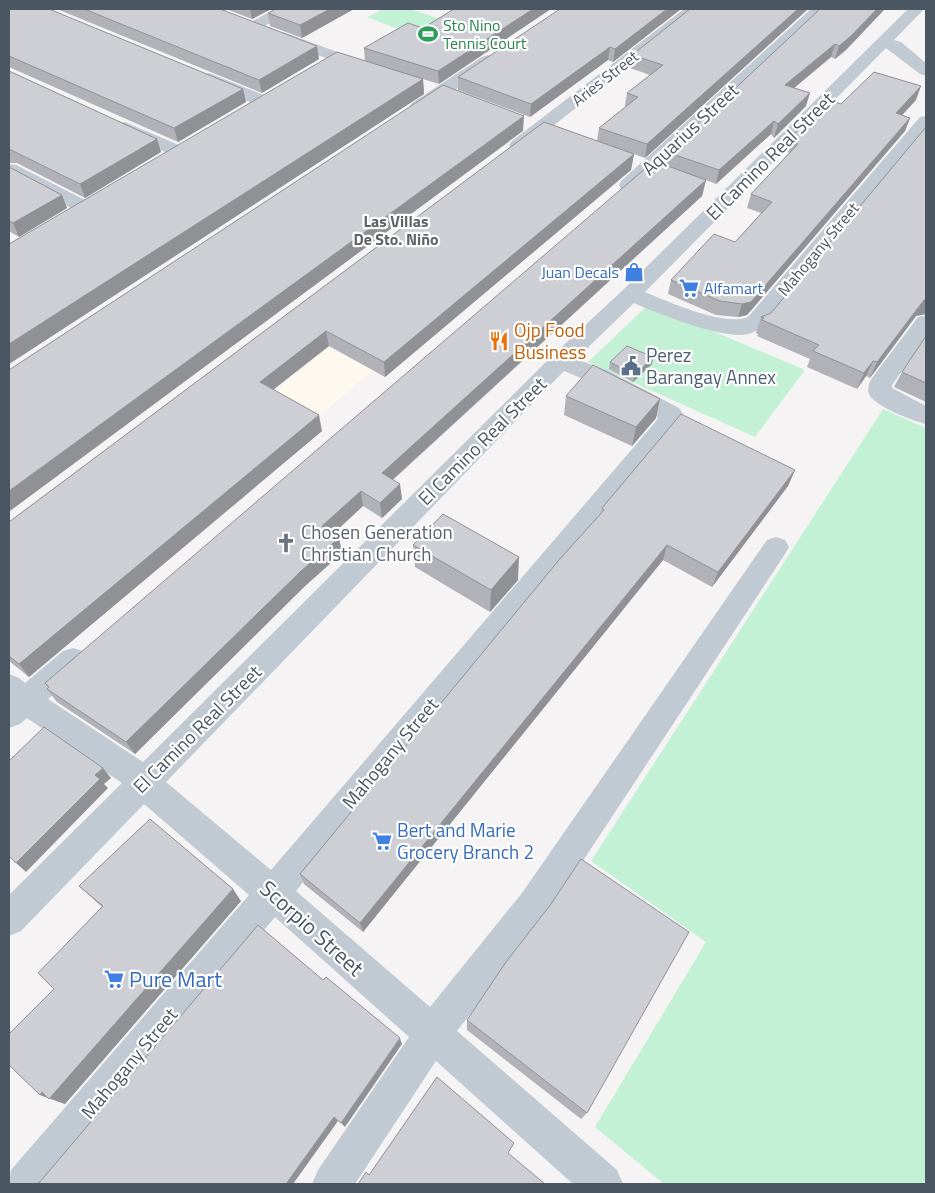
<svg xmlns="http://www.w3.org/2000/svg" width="935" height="1193" font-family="'Titillium Web',sans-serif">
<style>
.commercial{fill:#fdf9ef}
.green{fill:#c3f1d5}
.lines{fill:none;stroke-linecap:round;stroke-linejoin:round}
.minor{fill:#c1cad2;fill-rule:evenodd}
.wall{fill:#b0b2b7}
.shaded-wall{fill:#909195}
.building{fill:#cdcfd5;stroke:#909195}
.labels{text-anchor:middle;stroke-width:4.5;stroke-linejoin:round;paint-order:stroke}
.far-leisure-label{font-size:16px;fill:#27864d;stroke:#fff;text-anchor:start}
.far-street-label{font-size:16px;fill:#4a5661;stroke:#fff}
.far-neighbourhood-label{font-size:16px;font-weight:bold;fill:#5f6368;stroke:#fff}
.far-shop-label{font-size:16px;fill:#366cbe;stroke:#fff;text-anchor:end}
.street-label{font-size:19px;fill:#4a5661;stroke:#fff}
.food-label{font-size:19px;fill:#c56008;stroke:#fff;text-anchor:start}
.service-label{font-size:19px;fill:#4e5e75;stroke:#fff;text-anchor:start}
.worship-label{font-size:19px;fill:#5b616d;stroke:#fff;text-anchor:start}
.shop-label{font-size:19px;fill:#366cbe;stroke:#fff;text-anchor:start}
.near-street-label{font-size:22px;fill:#4a5661;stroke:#fff}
.near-shop-label{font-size:22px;fill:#366cbe;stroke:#fff;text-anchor:start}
</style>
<rect width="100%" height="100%" fill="#f5f3f3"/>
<path class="commercial" d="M 328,347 L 373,370 L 310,424 L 265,399 Z"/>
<path class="green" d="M 384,9 L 410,9 L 459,25 L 433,43 L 367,17 Z
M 649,304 L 805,370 L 755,437 L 588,362 Z
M 883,409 L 926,428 L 926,1184 L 664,1184 L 595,1127 L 706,942 L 591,861 Z"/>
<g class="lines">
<path class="minor" d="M 275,9 L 294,9 L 291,12 L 259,29 L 249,29 L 246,26 L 249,23 Z
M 684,9 L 701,9 L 524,149 L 518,150 L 512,149 L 509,145 L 512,141 Z
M 811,9 L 828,9 L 635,189 L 628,191 L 621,189 L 619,185 L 621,181 Z
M 908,9 L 924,9 L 894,40 L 901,42 L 926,63 L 926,76 L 920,74 L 886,48 L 645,292 C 668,302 726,327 748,317 L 920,117 L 926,116 L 926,132 L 764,327 C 757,330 750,335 742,335 C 715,336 659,314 634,303 L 576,359 L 609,371 L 679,408 L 683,414 L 679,424 L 296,891 L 430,1007 L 522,893 L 767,540 L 776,537 L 785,540 L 789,547 L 785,554 L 546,917 L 457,1031 L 617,1170 L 623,1184 L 573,1184 L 436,1061 L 355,1184 L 312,1184 L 318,1170 L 409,1037 L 275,917 L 51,1184 L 9,1184 L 11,1170 L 249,895 L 144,804 L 21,931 L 9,936 L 9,895 L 122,783 L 27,718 L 20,724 L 9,728 L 9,674 L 19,678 L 25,683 L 63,651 L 73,648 L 83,651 L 87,660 L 83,669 L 48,699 L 143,762 L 552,356 L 624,289 ZM 564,371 L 593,383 L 658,417 L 657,420 L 271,870 L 166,782 Z
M 283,32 L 370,64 L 372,67 L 370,70 L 358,70 L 277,40 L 275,37 L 277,34 Z
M 488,55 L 494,57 L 496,60 L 494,63 L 424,111 L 418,112 L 412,111 L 409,107 L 412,103 L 482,57 Z
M 209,73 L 271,98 L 274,102 L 271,106 L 265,107 L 259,106 L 203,82 L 201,78 L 203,74 Z
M 125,122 L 186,148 L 189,152 L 186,156 L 180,157 L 174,156 L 119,131 L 116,127 L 119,123 Z
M 9,164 L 16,165 L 91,203 L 94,207 L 91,211 L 84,213 L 77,211 L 9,176 Z
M 926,315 L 926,337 L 892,385 L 892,388 L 926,406 L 926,424 C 913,421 874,406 869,394 C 867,388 869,383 872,378 L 918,317 Z"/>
</g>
<path class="wall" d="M 9,9 L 243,89 L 246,102 L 178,142 L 9,67 Z
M 57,9 L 220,9 L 319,59 L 262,93 Z
M 226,9 L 271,9 L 252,19 Z
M 354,9 L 302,38 L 270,26 L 268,13 Z
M 454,9 L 439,84 L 423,79 L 424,94 L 9,364 L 9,244 L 365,61 L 364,48 L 423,28 Z
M 681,9 L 613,62 L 608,60 L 530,117 L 458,90 L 458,77 Z
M 690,9 L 808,9 L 645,158 L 597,141 L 599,128 L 626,107 L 625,106 L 627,93 L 650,75 L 630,68 L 632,55 Z
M 820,9 L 847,49 L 835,59 L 831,57 L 794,88 L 806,106 L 774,138 L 771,134 L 716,184 L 706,180 L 702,196 L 393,480 L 402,499 L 382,518 L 363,506 L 333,534 L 339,538 L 342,553 L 305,586 L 135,754 L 57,702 L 47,689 L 48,688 L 45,683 L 665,165 L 667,152 Z
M 9,71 L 157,139 L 161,152 L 85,198 L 17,163 L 9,163 Z
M 916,100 L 902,115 L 910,118 L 905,131 L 747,315 L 738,317 L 716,315 L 668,294 L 671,280 L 735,242 L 761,213 L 747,208 L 751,194 L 789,153 L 787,151 L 791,137 L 841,104 Z
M 544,122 L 634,154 L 631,170 L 385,377 L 329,346 L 273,389 L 322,431 L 29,677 L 9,661 L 9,522 Z
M 926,127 L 926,314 L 916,316 L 870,378 L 866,376 L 857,389 L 807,367 L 810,359 L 757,336 L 758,334 L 756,333 L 761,317 L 771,313 Z
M 9,167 L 62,195 L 67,208 L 19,237 L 9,231 Z
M 926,336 L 926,402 L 894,387 L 902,372 Z
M 653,357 L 652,364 L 633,382 L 609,369 L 610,362 Z
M 566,396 L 656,418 L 632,446 L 564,415 Z
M 795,470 L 788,486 L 712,587 L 663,560 L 363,932 L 304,884 L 300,874 L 601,513 L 602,508 Z
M 413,545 L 518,580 L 490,612 L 415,567 Z
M 79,886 L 241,901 L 65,1104 L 40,1095 L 54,989 L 102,907 Z
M 467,1020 L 587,1113 L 581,1119 L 467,1030 Z"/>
<path class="shaded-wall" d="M 250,9 L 271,9 L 252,19 Z
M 330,9 L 354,9 L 302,38 L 300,25 Z
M 533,9 L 551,9 L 439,84 L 438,71 Z
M 667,9 L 681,9 L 613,62 L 615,49 Z
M 798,9 L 808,9 L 645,158 L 647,144 Z
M 877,9 L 885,9 L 847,49 L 835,59 L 839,46 Z
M 835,44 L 831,57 L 782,98 L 785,85 Z
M 317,46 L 319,59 L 262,93 L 259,80 Z
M 610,47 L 608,60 L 530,117 L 531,104 Z
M 423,79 L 424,94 L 9,364 L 9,344 Z
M 921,86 L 916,100 L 891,127 L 896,113 Z
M 243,89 L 246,102 L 178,142 L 174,128 Z
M 810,93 L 806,106 L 774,138 L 778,124 Z
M 524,116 L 523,131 L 10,511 L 9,510 L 9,491 Z
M 910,118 L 905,131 L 747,315 L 738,317 L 742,304 Z
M 774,121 L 771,134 L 716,184 L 719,170 Z
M 157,139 L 161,152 L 85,198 L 80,184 Z
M 634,154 L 631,170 L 385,377 L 384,362 Z
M 706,180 L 702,196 L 383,488 L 382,473 Z
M 62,195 L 67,208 L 19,237 L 13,223 Z
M 924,300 L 926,300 L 926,314 L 916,316 L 870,378 L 877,362 Z
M 326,331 L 329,346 L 264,397 L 260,382 Z
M 653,357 L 652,364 L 633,382 L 635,375 Z
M 873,361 L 866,376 L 857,389 L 864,373 Z
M 660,399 L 656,418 L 632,446 L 636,427 Z
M 319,415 L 322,431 L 29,677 L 19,664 Z
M 795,470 L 788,486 L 712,587 L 718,572 Z
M 400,484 L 402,499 L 382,518 L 380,503 Z
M 361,491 L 363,506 L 325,541 L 322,526 Z
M 339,538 L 342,553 L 305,586 L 135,754 L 126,742 L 301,571 Z
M 667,545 L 663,560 L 363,932 L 360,923 Z
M 519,557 L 518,580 L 490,612 L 491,590 Z
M 103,768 L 111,778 L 104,784 L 108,788 L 26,872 L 16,863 L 95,775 Z
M 233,889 L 241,901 L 65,1104 L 40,1095 Z
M 400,1038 L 402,1044 L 345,1127 L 341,1123 Z
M 334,1117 L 338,1121 L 293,1184 L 286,1184 Z"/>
<path class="building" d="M 9,9 L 49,9 L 243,89 L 174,128 L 9,56 Z
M 84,9 L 220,9 L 317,46 L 259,80 Z
M 276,9 L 330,9 L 300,25 L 268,13 Z
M 454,9 L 533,9 L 438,71 L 364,48 L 408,23 L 423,28 Z
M 560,9 L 667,9 L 615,49 L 610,47 L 531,104 L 458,77 Z
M 690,9 L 798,9 L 647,144 L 599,128 L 638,97 L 627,93 L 663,65 L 632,55 Z
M 820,9 L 877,9 L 851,36 L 839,46 L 835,44 L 785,85 L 810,93 L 778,124 L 774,121 L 719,170 L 667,152 Z
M 337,52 L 423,79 L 9,344 L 9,244 Z
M 9,71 L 157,139 L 80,184 L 11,150 L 9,150 Z
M 874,72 L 921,86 L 896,113 L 910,118 L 751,302 L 742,304 L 720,301 L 671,280 L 714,234 L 735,242 L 772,202 L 751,194 L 798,144 L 791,137 L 829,100 L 841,104 Z
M 443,85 L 524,116 L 9,491 L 9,370 Z
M 544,122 L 634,154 L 384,362 L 326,331 L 260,382 L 319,415 L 19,664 L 9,656 L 9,522 Z
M 926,127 L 926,300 L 924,300 L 877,362 L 873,361 L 864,373 L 813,351 L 819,345 L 762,320 L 764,318 L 761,317 L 771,313 Z
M 654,161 L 706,180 L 382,473 L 400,484 L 380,503 L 361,491 L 322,526 L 339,538 L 301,571 L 126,742 L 47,689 L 49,687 L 45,683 Z
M 9,167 L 62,195 L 13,223 L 9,221 Z
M 926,336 L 926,383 L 902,372 Z
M 627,346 L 653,357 L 635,375 L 610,362 Z
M 593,365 L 660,399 L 636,427 L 566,396 Z
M 681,414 L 795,470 L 718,572 L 667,545 L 360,923 L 300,874 L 559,560 L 604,510 L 602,508 Z
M 443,514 L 519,557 L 491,590 L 413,545 Z
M 44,727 L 103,768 L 95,775 L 100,779 L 16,863 L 9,856 L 9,761 Z
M 150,819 L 233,889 L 49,1099 L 42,1092 L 40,1095 L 9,1065 L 9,1034 L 54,989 L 38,973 L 103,906 L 79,886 Z
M 581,859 L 689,932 L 587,1113 L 467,1020 L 506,962 L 551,904 Z
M 258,925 L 323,980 L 326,977 L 400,1038 L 341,1123 L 334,1117 L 286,1184 L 33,1184 L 39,1183 Z
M 437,1077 L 514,1143 L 508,1153 L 545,1184 L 358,1184 L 366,1172 L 369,1175 Z"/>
<defs>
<symbol id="stadium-bare" viewBox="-9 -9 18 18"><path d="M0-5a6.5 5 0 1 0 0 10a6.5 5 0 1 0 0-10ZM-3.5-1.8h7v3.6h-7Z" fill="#2e9e5b" stroke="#fff" stroke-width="2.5" paint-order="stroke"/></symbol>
<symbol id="shop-bare" viewBox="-9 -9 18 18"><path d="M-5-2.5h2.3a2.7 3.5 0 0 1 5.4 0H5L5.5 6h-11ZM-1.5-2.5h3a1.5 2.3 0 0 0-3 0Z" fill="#3f7fe0" stroke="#fff" stroke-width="2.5" paint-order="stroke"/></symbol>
<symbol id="supermarket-bare" viewBox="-9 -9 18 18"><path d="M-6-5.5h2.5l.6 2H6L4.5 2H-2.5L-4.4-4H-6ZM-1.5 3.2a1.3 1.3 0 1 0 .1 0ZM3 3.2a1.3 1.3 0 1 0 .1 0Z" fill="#3f7fe0" stroke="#fff" stroke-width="2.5" paint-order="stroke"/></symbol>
<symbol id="restaurant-bare" viewBox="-9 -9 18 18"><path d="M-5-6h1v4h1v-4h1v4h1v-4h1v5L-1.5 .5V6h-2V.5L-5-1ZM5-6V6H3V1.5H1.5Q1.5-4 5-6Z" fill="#e8710a" stroke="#fff" stroke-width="2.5" paint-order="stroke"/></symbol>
<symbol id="civic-bare" viewBox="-9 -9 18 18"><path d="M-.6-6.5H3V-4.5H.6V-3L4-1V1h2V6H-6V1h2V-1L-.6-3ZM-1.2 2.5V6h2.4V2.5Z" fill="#5c6f8a" stroke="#fff" stroke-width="2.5" paint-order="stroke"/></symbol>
<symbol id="church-bare" viewBox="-9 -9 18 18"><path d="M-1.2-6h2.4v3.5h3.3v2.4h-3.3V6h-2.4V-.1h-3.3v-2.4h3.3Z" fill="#6b7280" stroke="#fff" stroke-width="2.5" paint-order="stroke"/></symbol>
</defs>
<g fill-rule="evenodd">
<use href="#stadium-bare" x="414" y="20" width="28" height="28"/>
<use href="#shop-bare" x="620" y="258" width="28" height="28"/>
<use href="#supermarket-bare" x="675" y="274" width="28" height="28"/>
<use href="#restaurant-bare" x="485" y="327" width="28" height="28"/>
<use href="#civic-bare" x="617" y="352" width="28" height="28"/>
<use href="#church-bare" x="272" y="529" width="28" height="28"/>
<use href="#supermarket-bare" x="368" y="827" width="28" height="28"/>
<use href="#supermarket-bare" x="100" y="965" width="28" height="28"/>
</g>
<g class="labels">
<g class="far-leisure-label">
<text x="443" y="31">Sto Nino<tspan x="443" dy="18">Tennis Court</tspan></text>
</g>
<g class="far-street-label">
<text transform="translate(605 78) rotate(-38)" y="6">Aries Street</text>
<text transform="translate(818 249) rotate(-50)" y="6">Mahogany Street</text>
</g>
<g class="far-neighbourhood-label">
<text x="396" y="227">Las Villas<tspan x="396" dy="18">De Sto. Niño</tspan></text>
</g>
<g class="far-shop-label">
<text x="619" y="278">Juan Decals</text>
<text x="704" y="294" text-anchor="start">Alfamart</text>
</g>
<g class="street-label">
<text transform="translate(690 129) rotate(-43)" y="7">Aquarius Street</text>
<text transform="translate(770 156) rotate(-45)" y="7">El Camino Real Street</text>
<text transform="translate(482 441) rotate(-45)" y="7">El Camino Real Street</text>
<text transform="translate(197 729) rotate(-45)" y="7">El Camino Real Street</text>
<text transform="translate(390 753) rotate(-50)" y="7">Mahogany Street</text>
<text transform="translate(129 1063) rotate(-50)" y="7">Mahogany Street</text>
</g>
<g class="food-label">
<text x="514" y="337">Ojp Food<tspan x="514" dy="22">Business</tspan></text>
</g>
<g class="service-label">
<text x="646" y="362">Perez<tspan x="646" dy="22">Barangay Annex</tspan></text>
</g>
<g class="worship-label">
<text x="301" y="539">Chosen Generation<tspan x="301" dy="22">Christian Church</tspan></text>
</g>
<g class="shop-label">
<text x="397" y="837">Bert and Marie<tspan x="397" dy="22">Grocery Branch 2</tspan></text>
</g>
<g class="near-street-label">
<text transform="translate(312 928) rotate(42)" y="8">Scorpio Street</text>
</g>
<g class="near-shop-label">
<text x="129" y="987">Pure Mart</text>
</g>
</g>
<rect width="935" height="1193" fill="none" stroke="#4a5661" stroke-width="20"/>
</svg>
